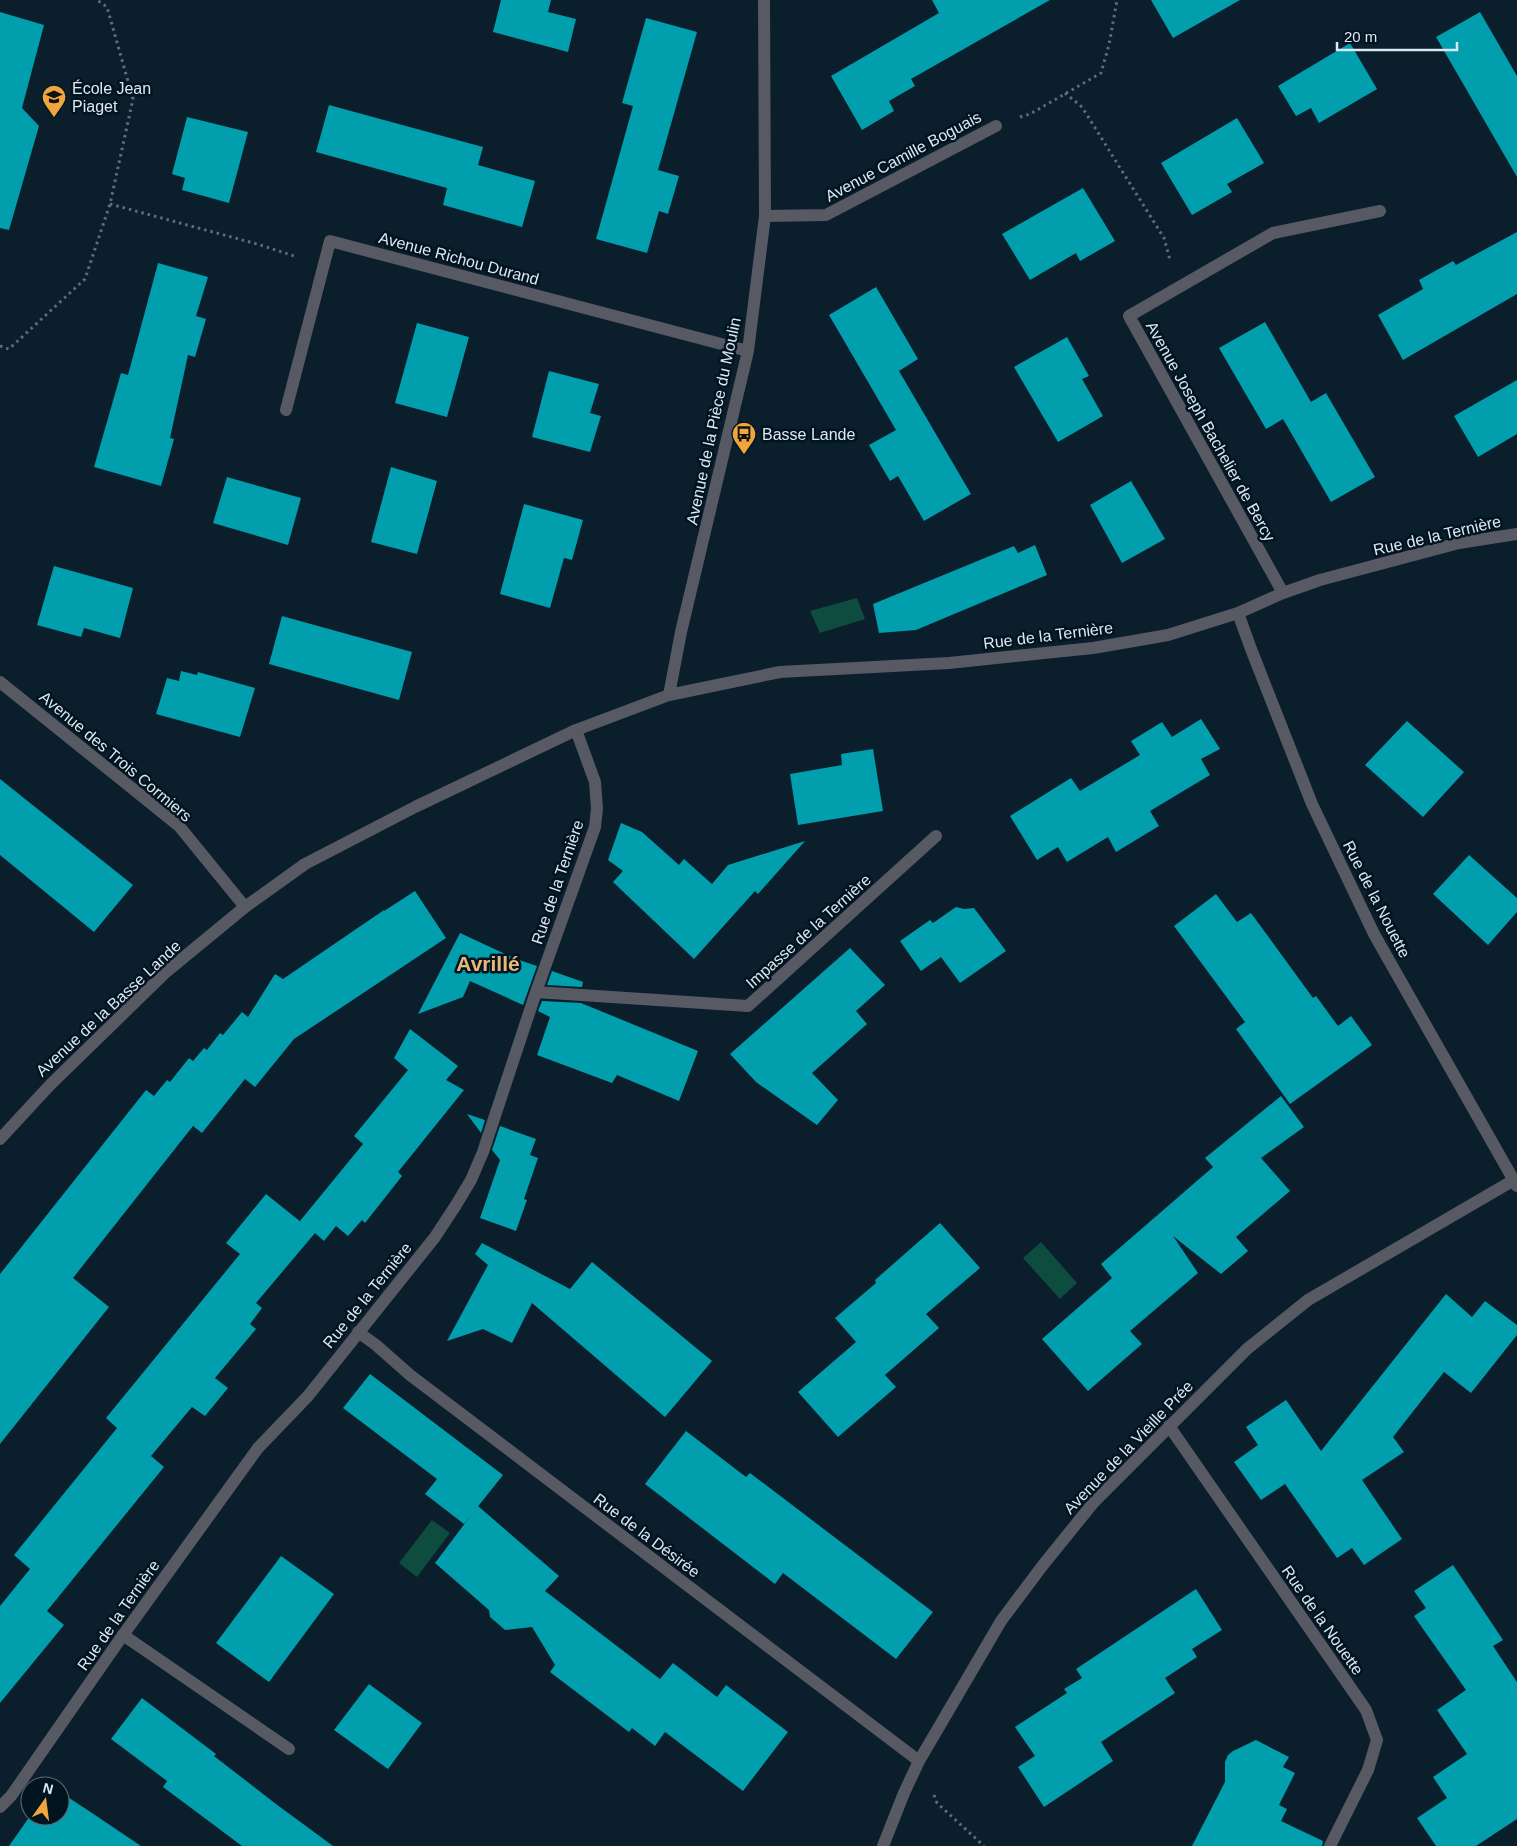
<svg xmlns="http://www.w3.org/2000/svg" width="1517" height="1846" font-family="Helvetica,sans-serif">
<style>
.water{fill:#0d4c3e}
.building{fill:#019eae}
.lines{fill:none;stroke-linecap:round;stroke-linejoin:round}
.path{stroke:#5e6e7a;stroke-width:3;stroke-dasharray:2.5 4;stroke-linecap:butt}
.lane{stroke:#575963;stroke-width:12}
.street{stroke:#575963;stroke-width:12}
.labels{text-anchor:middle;stroke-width:5;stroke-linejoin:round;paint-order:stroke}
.poi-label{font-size:16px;fill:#dce8f2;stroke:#031421;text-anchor:start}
.street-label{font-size:16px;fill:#dce8f2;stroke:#031421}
.district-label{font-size:21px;font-weight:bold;fill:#e9b777;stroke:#031421}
</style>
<rect width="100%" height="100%" fill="#0b1e2b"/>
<path class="water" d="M 857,598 L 865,619 L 820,633 L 810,611 Z
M 1041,1242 L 1077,1283 L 1060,1299 L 1023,1258 Z
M 432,1520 L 450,1533 L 417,1577 L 399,1563 Z"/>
<path class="building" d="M 501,0 L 551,0 L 548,12 L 576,19 L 568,52 L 493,32 Z
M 932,0 L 1050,0 L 911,79 L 915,86 L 889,101 L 894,111 L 862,130 L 831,76 L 939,13 Z
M 1151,0 L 1240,0 L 1173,38 Z
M 0,12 L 44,25 L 22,108 L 39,126 L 9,230 L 0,228 Z
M 1480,12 L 1517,76 L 1517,177 L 1436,37 Z
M 646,18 L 697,32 L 658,170 L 679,176 L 668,214 L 659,211 L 647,253 L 596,239 L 633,106 L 622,103 Z
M 1350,43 L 1377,89 L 1319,123 L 1311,108 L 1296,116 L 1278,86 Z
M 329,105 L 483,147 L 478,165 L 535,181 L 522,227 L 443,205 L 447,188 L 316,152 Z
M 187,117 L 248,132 L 229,203 L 182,190 L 185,178 L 172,174 Z
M 1237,118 L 1264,163 L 1227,184 L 1232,192 L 1192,215 L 1161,163 Z
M 1083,188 L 1115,241 L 1080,261 L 1076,253 L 1030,280 L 1002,234 Z
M 1517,232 L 1517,294 L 1403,360 L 1378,315 L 1423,289 L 1419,280 L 1453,261 L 1456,265 Z
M 158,263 L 208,277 L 196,316 L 206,319 L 195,357 L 188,355 L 170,438 L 174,439 L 161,486 L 94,467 L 121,373 L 128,375 Z
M 876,287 L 918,359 L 899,371 L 971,494 L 924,521 L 898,476 L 890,481 L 869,445 L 896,430 L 829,315 Z
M 1265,322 L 1311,402 L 1326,393 L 1375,477 L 1331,502 L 1283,419 L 1266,429 L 1219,348 Z
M 417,323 L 469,337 L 447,417 L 395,403 Z
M 1067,337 L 1089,376 L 1082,379 L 1103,416 L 1058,442 L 1014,367 Z
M 549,371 L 599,384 L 590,413 L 601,416 L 590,452 L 532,437 Z
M 1517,380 L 1517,434 L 1478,457 L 1454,416 Z
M 391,467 L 437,481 L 417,554 L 371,542 Z
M 227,477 L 301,498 L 288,545 L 213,523 Z
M 1131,481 L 1165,539 L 1122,563 L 1090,505 Z
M 524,504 L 583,520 L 572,560 L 564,558 L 550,608 L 500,594 Z
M 1035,545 L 1047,575 L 916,630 L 879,633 L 873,604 L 1014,546 L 1018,553 Z
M 54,566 L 133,588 L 120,638 L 84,628 L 81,637 L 37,625 Z
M 282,616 L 412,652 L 399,700 L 269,664 Z
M 181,671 L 197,675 L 198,672 L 255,688 L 240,737 L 156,714 L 167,678 L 179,681 Z
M 1201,719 L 1220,749 L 1201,759 L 1210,775 L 1150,811 L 1159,826 L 1116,852 L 1108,837 L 1067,862 L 1058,847 L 1037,860 L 1010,816 L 1071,778 L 1080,791 L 1140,755 L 1131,741 L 1162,722 L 1172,737 Z
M 1407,721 L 1464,772 L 1423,817 L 1365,765 Z
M 873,749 L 883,811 L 798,825 L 790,774 L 842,765 L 841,754 Z
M 0,779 L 133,885 L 94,932 L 0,855 Z
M 621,823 L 642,832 L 679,865 L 684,859 L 712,884 L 728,865 L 805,841 L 758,894 L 755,891 L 694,959 L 613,882 L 623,871 L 608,860 Z
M 1469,855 L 1517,898 L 1517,912 L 1488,945 L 1433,894 Z
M 415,891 L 446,938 L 294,1039 L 255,1087 L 245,1079 L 202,1133 L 193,1126 L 73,1278 L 109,1307 L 0,1444 L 0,1274 L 146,1090 L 154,1096 L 167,1080 L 170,1082 L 189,1058 L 193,1061 L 204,1048 L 207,1050 L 220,1033 L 223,1035 L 242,1012 L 248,1017 L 275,974 L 283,979 L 384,910 L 384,911 Z
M 1216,894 L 1237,922 L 1251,913 L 1313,998 L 1316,996 L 1338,1026 L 1351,1016 L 1372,1045 L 1290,1104 L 1236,1029 L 1245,1022 L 1174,926 Z
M 956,907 L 964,909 L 974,908 L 1006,951 L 960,983 L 941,957 L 921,971 L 900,941 L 930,920 L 933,923 Z
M 460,933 L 516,959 L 537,966 L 523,1005 L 470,981 L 463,997 L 418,1014 Z
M 850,948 L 885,985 L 856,1011 L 867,1024 L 812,1073 L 838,1100 L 817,1125 L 756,1082 L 730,1054 Z
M 552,971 L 583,982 L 582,987 L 547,985 Z
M 542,1001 L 581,1003 L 698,1051 L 679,1101 L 617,1075 L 612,1083 L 537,1055 L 550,1017 L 538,1011 Z
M 410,1029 L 458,1066 L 446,1080 L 464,1090 L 398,1172 L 402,1176 L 365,1223 L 362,1220 L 348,1236 L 336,1226 L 324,1241 L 315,1233 L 256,1303 L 262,1308 L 250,1324 L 256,1329 L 215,1378 L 228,1388 L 205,1416 L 192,1407 L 151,1456 L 164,1467 L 47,1611 L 64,1625 L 0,1703 L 0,1606 L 30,1569 L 14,1555 L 117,1428 L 106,1418 L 240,1254 L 226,1243 L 266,1194 L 306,1226 L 300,1221 L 363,1144 L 354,1136 L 408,1070 L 394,1058 Z
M 1281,1096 L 1304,1127 L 1261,1158 L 1290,1191 L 1236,1237 L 1248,1251 L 1221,1274 L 1173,1236 L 1198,1273 L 1130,1331 L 1142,1344 L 1088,1391 L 1042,1339 L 1112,1278 L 1101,1264 L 1213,1167 L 1205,1158 Z
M 467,1114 L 485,1120 L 481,1133 Z
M 500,1126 L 536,1139 L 530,1155 L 538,1158 L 524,1199 L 527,1200 L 516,1231 L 480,1218 L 500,1160 L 492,1150 Z
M 940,1223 L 980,1268 L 926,1314 L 939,1328 L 885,1375 L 896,1387 L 838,1437 L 798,1392 L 856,1342 L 835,1318 L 876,1283 L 875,1280 Z
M 482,1243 L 570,1289 L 592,1262 L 712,1361 L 665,1417 L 532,1303 L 512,1343 L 483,1329 L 447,1341 L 488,1265 L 475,1254 Z
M 1446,1294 L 1472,1317 L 1485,1301 L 1517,1325 L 1517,1335 L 1471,1393 L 1444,1372 L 1393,1437 L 1404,1452 L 1362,1480 L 1402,1539 L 1364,1565 L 1352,1548 L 1337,1558 L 1285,1484 L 1261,1500 L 1234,1462 L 1258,1445 L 1246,1427 L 1286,1400 L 1321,1451 Z
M 370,1374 L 503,1475 L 464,1524 L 425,1494 L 437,1479 L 343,1408 Z
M 686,1431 L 746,1477 L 750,1473 L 933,1612 L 896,1659 L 783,1573 L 775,1584 L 645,1484 Z
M 478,1506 L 559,1576 L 545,1591 L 660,1679 L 673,1663 L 717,1697 L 726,1685 L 788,1732 L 743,1791 L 665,1732 L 655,1746 L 632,1728 L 629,1732 L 550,1672 L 555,1665 L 532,1627 L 505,1630 L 490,1617 L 489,1610 L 435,1563 Z
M 281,1556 L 334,1594 L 269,1682 L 216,1643 Z
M 1453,1565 L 1503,1640 L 1493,1646 L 1517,1682 L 1517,1819 L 1476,1846 L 1436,1846 L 1417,1818 L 1447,1798 L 1433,1777 L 1467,1754 L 1437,1710 L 1466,1690 L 1414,1616 L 1426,1608 L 1414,1591 Z
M 1196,1589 L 1222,1630 L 1192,1649 L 1197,1657 L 1165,1678 L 1175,1693 L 1101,1742 L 1113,1761 L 1044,1807 L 1018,1767 L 1035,1756 L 1015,1727 L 1067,1693 L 1064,1689 L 1082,1678 L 1076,1669 Z
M 369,1684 L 422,1723 L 388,1769 L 334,1730 Z
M 142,1698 L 216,1754 L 214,1756 L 276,1804 L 333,1846 L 242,1846 L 163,1787 L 167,1781 L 111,1739 Z
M 1256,1740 L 1289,1757 L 1283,1767 L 1295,1773 L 1279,1805 L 1287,1809 L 1281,1821 L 1323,1841 L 1322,1846 L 1192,1846 L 1225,1782 L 1225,1762 L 1228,1755 L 1233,1751 Z
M 60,1792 L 92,1813 L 141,1846 L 9,1846 L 30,1816 L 60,1816 Z"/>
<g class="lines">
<path class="path" d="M 1065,93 L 1082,107 L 1164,238 L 1170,260
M 1020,117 L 1030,114 L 1101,73 L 1109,45 L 1117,0
M 110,204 L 257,244 L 297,257
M 0,346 L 9,349 L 85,279 L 110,204 L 133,99 L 107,7 L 97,0
M 934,1795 L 937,1803 L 984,1846"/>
<path class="lane" d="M 123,1635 L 289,1749"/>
<path class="street" d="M 765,216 L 826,215 L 996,126
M 286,410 L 330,241 L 748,351
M 1283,593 L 1129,316 L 1273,233 L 1380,211
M 1238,613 L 1251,649 L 1312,804 L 1374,934 L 1517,1186
M 0,682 L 179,826 L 245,907
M 669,695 L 681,632 L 748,351 L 765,216 L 764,0
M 536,992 L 748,1006 L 936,836
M 0,1139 L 50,1085 L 166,972 L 245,907 L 305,864 L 415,807 L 576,730 L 669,695 L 780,672 L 949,663 L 1093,648 L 1168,635 L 1238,613 L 1283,593 L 1320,580 L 1459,543 L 1517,534
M 358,1332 L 376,1345 L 410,1375 L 919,1761
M 1169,1426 L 1366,1710 L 1377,1740 L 1368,1770 L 1330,1846
M 0,1807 L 11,1796 L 123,1635 L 258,1448 L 308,1396 L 435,1237 L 456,1205 L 471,1180 L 483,1152 L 536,992 L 595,827 L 597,808 L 595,782 L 576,730
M 883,1846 L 904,1793 L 919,1761 L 1001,1621 L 1043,1565 L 1094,1502 L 1247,1349 L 1308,1300 L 1514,1180"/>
</g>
<defs>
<symbol id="school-pin" viewBox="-11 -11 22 30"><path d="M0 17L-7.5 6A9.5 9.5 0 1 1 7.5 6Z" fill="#efa73d" stroke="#031421"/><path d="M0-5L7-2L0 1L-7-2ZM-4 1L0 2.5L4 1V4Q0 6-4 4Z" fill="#111"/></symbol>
<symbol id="bus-pin" viewBox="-11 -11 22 30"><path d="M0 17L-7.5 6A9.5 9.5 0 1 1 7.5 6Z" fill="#efa73d" stroke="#031421"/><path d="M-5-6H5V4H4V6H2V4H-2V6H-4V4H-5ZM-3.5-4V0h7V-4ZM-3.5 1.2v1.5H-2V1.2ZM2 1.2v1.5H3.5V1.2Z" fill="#111"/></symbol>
</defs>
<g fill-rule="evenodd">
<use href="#school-pin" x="40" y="83" width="28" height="38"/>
<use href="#bus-pin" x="730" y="420" width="28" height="38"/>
</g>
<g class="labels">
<g class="poi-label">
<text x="72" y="94">École Jean<tspan x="72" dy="18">Piaget</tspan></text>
<text x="762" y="440">Basse Lande</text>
</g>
<g class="street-label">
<text transform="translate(903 156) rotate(-28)" y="6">Avenue Camille Boguais</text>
<text transform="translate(459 258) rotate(15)" y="6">Avenue Richou Durand</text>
<text transform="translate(713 421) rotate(-78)" y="6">Avenue de la Pièce du Moulin</text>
<text transform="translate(1211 431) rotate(61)" y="6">Avenue Joseph Bachelier de Bercy</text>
<text transform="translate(1437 535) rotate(-13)" y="6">Rue de la Ternière</text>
<text transform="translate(1048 635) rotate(-7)" y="6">Rue de la Ternière</text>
<text transform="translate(116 756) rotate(40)" y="6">Avenue des Trois Cormiers</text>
<text transform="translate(557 882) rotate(-71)" y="6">Rue de la Ternière</text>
<text transform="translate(1377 899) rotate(63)" y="6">Rue de la Nouette</text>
<text transform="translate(808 931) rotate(-42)" y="6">Impasse de la Ternière</text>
<text transform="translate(108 1008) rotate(-43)" y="6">Avenue de la Basse Lande</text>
<text transform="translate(367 1295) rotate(-51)" y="6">Rue de la Ternière</text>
<text transform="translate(1128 1447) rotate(-46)" y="6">Avenue de la Vieille Prée</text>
<text transform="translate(647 1535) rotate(37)" y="6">Rue de la Désirée</text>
<text transform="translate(118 1615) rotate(-55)" y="6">Rue de la Ternière</text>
<text transform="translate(1323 1620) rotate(55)" y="6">Rue de la Nouette</text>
</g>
<g class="district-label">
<text x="488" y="971">Avrillé</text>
</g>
</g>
<g transform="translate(45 1801) rotate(14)"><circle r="24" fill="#031421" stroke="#5a6975"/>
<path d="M0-4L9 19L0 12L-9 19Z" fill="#efa73d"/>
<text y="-8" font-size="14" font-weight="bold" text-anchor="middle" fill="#dce8f2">N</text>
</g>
<path d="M1337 42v8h120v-8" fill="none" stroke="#dce8f2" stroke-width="2.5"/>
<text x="1344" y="42" font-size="15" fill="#dce8f2" stroke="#031421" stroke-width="4" paint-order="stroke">20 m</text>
</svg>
